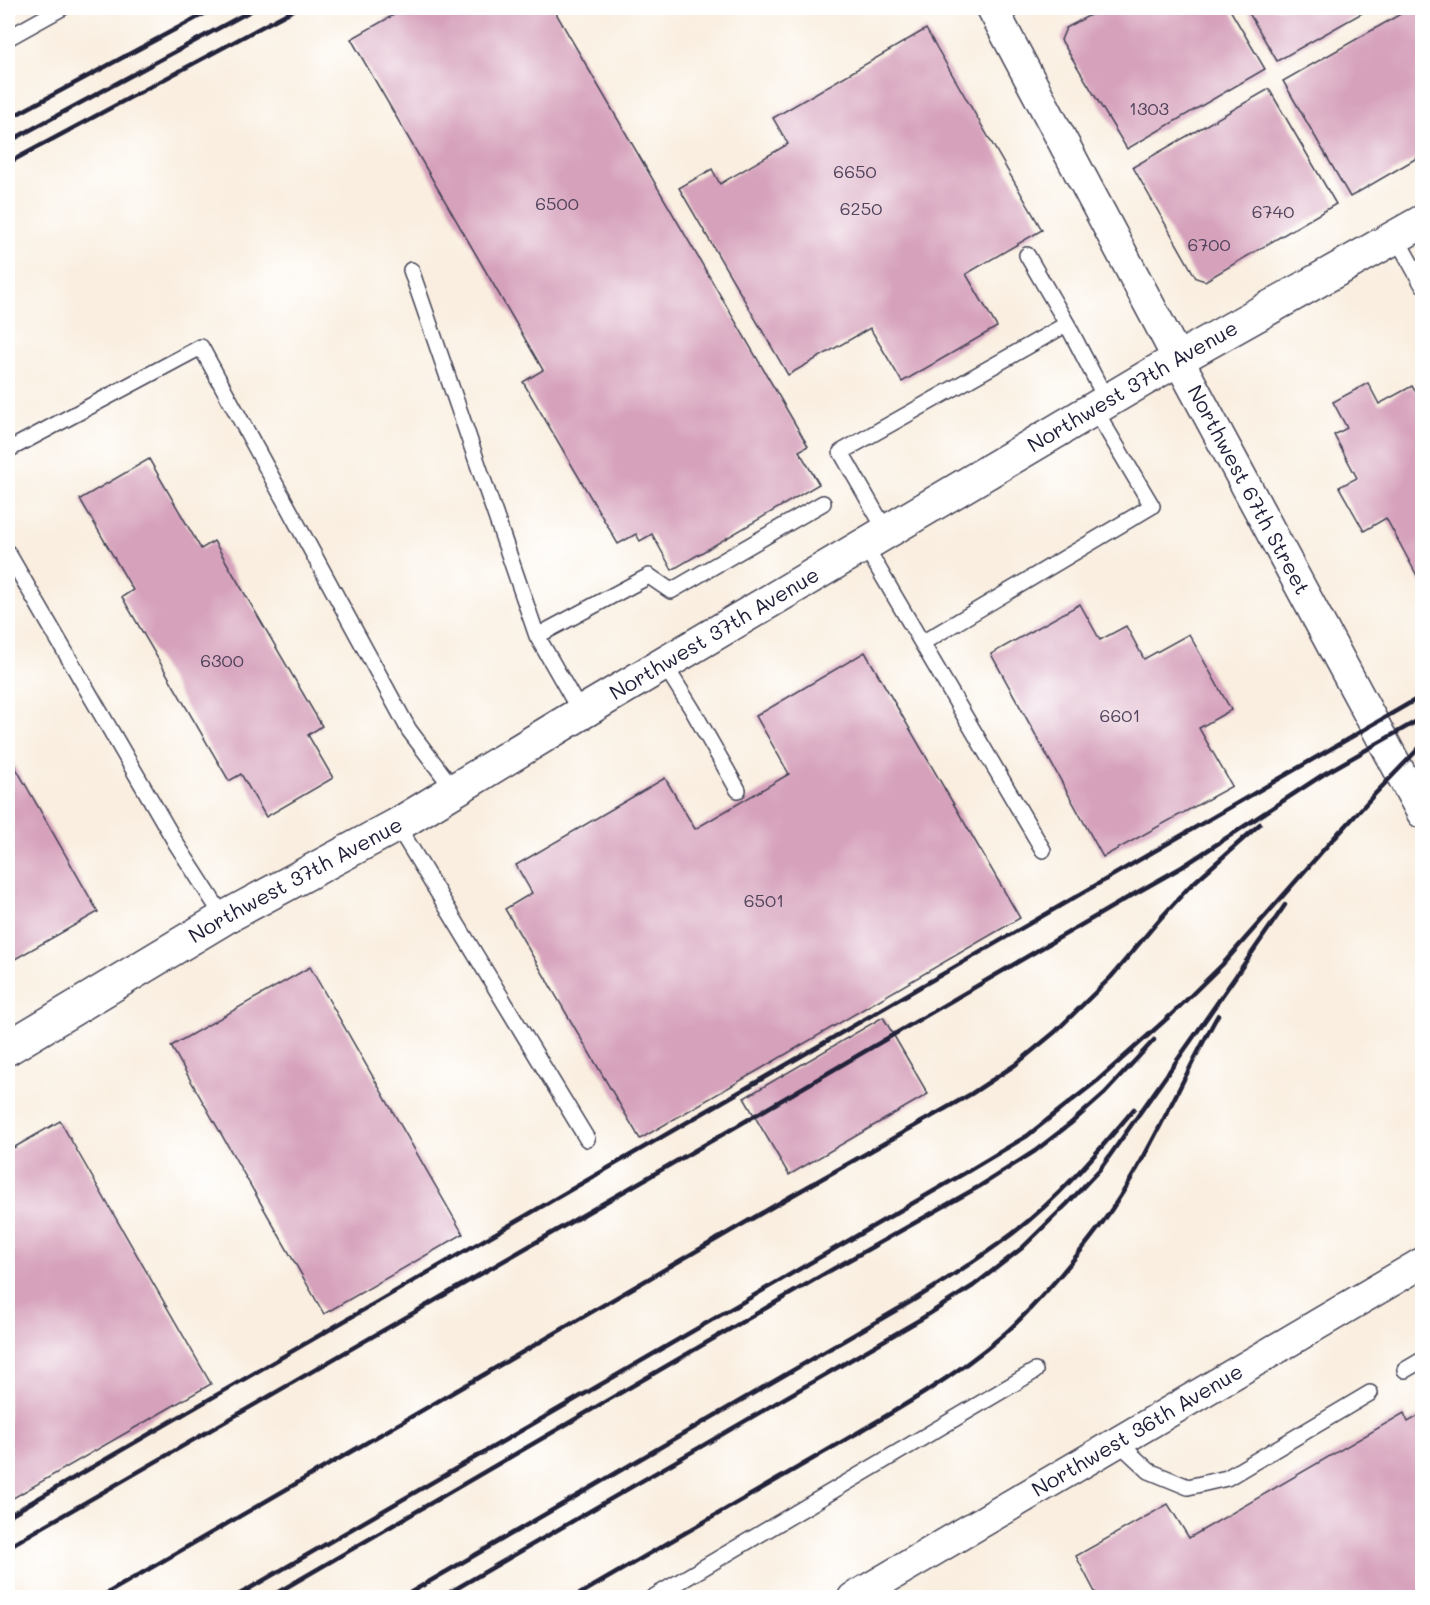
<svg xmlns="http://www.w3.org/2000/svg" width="1430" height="1605" font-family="Mali,sans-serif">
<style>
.building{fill:#d6a1bb}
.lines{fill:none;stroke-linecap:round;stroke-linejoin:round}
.service-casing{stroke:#424154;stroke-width:18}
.minor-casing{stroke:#424154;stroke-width:33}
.tertiary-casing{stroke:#424154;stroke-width:36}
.service{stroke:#fff;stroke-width:15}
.minor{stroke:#fff;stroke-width:30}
.tertiary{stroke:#fff;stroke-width:33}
.rail{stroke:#22223b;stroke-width:4.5}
.labels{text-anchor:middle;stroke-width:4.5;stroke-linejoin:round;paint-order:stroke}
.number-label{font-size:18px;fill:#4f425b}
.street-label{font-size:21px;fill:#22223b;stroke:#fff}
</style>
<rect width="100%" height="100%" fill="#fff"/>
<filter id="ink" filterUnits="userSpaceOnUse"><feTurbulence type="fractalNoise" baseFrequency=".0167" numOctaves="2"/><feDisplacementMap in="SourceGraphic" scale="12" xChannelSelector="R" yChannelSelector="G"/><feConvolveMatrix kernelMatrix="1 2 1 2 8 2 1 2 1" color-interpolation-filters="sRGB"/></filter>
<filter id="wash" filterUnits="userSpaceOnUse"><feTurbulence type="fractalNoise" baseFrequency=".008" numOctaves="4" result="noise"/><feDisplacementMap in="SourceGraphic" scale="24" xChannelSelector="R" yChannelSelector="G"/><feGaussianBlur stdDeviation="1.35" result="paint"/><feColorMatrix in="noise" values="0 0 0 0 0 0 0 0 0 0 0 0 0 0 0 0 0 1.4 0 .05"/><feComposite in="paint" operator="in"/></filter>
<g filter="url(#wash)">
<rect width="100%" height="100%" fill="#f9eedf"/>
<g id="blocks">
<path class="building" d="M 406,8 L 553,8 L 808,446 L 799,451 L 819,484 L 672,570 L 652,534 L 640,541 L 636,534 L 618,544 L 523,382 L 543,370 L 351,39 Z
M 1103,8 L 1229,8 L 1265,69 L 1127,149 L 1061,40 L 1066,28 Z
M 1246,8 L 1371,8 L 1277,61 Z
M 1411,8 L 1422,8 L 1422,155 L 1350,197 L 1283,81 Z
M 926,29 L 1042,230 L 966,274 L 997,327 L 902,382 L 870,328 L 788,375 L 679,188 L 712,169 L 720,184 L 788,144 L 773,118 Z
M 1269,89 L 1336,204 L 1205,281 L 1196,278 L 1133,167 Z
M 1368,383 L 1379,404 L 1412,386 L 1417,394 L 1422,391 L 1422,585 L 1386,518 L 1364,531 L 1339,487 L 1357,478 L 1334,435 L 1347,428 L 1333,402 Z
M 149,459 L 201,549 L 214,541 L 322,726 L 308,735 L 333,778 L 266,817 L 241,774 L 229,781 L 122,597 L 133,590 L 80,499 Z
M 1080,604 L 1100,640 L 1126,626 L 1144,659 L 1189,634 L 1231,710 L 1199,728 L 1232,786 L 1103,857 L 991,654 Z
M 865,652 L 1020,918 L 640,1139 L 505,909 L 532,893 L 516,865 L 665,778 L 695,829 L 789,774 L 756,716 Z
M 8,754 L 98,912 L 8,963 Z
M 310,967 L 463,1234 L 324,1314 L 171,1046 Z
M 883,1017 L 928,1094 L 789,1175 L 744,1098 Z
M 60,1121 L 211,1384 L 8,1501 L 8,1151 Z
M 1404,1413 L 1408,1422 L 1422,1414 L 1422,1598 L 1098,1598 L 1076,1556 L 1168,1504 L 1189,1538 Z"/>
</g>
</g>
<g filter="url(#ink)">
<use href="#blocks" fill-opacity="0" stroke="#424154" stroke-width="1.5"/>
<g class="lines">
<defs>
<path id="service" d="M 8,38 L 62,8
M 1396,237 L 1422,284
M 411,270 L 537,636
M 1067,324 L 1107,401
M 8,450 L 201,347 L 409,730 L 454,790
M 886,531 L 841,452 L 1067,324 L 1027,255
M 864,544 L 1043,850
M 8,553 L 177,845 L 224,918
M 922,643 L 1152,506 L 1094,408
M 664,664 L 692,709 L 738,790
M 581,713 L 537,636 L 649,576 L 671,591 L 823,503
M 397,825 L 587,1139
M 1405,1370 L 1422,1360
M 1118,1442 L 1149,1471 L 1188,1487 L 1227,1478 L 1370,1393
M 652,1598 L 1035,1371"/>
<g id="minor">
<path id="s1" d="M 992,8 L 1178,359 L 1422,813"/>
<path id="s2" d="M 853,1598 L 1422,1263"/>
</g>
<g id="tertiary">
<path id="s3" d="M 8,1048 L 224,918 L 397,825 L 581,713 L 1178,359 L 1422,222"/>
</g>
</defs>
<use href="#service" class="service-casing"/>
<use href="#minor" class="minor-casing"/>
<use href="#tertiary" class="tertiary-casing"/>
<use href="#service" class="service"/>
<use href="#minor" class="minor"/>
<use href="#tertiary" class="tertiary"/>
<path class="rail" d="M 8,119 L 215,8
M 8,142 L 256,8
M 8,163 L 297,8
M 1335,838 L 1372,797 L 1422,745
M 8,1516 L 1422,696
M 8,1547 L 744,1122 L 1129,897 L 1182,867 L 1324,774 L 1422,718
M 99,1598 L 786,1199 L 971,1094 L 1015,1065 L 1055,1032 L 1111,977 L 1159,920 L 1189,887 L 1260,824
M 233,1598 L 970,1170 L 1027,1136 L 1061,1109 L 1097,1081 L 1172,1014 L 1222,965 L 1340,831
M 268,1598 L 826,1273 L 980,1186 L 1035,1151 L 1070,1124 L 1105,1093 L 1154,1040
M 401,1598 L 912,1301 C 946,1280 980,1258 1012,1234 C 1058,1199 1097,1153 1134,1109
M 440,1598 L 921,1319 L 973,1286 L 1022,1248 L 1067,1204 L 1101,1168 L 1197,1032 L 1285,905
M 573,1598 C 654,1551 735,1504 816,1457 C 879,1420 946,1384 1002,1336 C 1032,1310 1062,1274 1087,1243 C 1142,1175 1175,1091 1218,1015"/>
</g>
</g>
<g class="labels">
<g class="number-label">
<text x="1149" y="115">1303</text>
<text x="855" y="178">6650</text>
<text x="557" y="210">6500</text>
<text x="861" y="215">6250</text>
<text x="1273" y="218">6740</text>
<text x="1209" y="251">6700</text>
<text x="222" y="667">6300</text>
<text x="1120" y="722">6601</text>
<text x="764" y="907">6501</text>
</g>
<g class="street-label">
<text dy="7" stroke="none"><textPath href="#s3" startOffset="1305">Northwest 37th Avenue</textPath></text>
<text dy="7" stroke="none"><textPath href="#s1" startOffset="546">Northwest 67th Street</textPath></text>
<text dy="7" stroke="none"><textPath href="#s3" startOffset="819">Northwest 37th Avenue</textPath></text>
<text dy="7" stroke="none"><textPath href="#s3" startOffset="333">Northwest 37th Avenue</textPath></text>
<text dy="7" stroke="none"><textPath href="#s2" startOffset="330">Northwest 36th Avenue</textPath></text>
</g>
</g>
<rect width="1430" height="1605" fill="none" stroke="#fff" stroke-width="30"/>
</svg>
